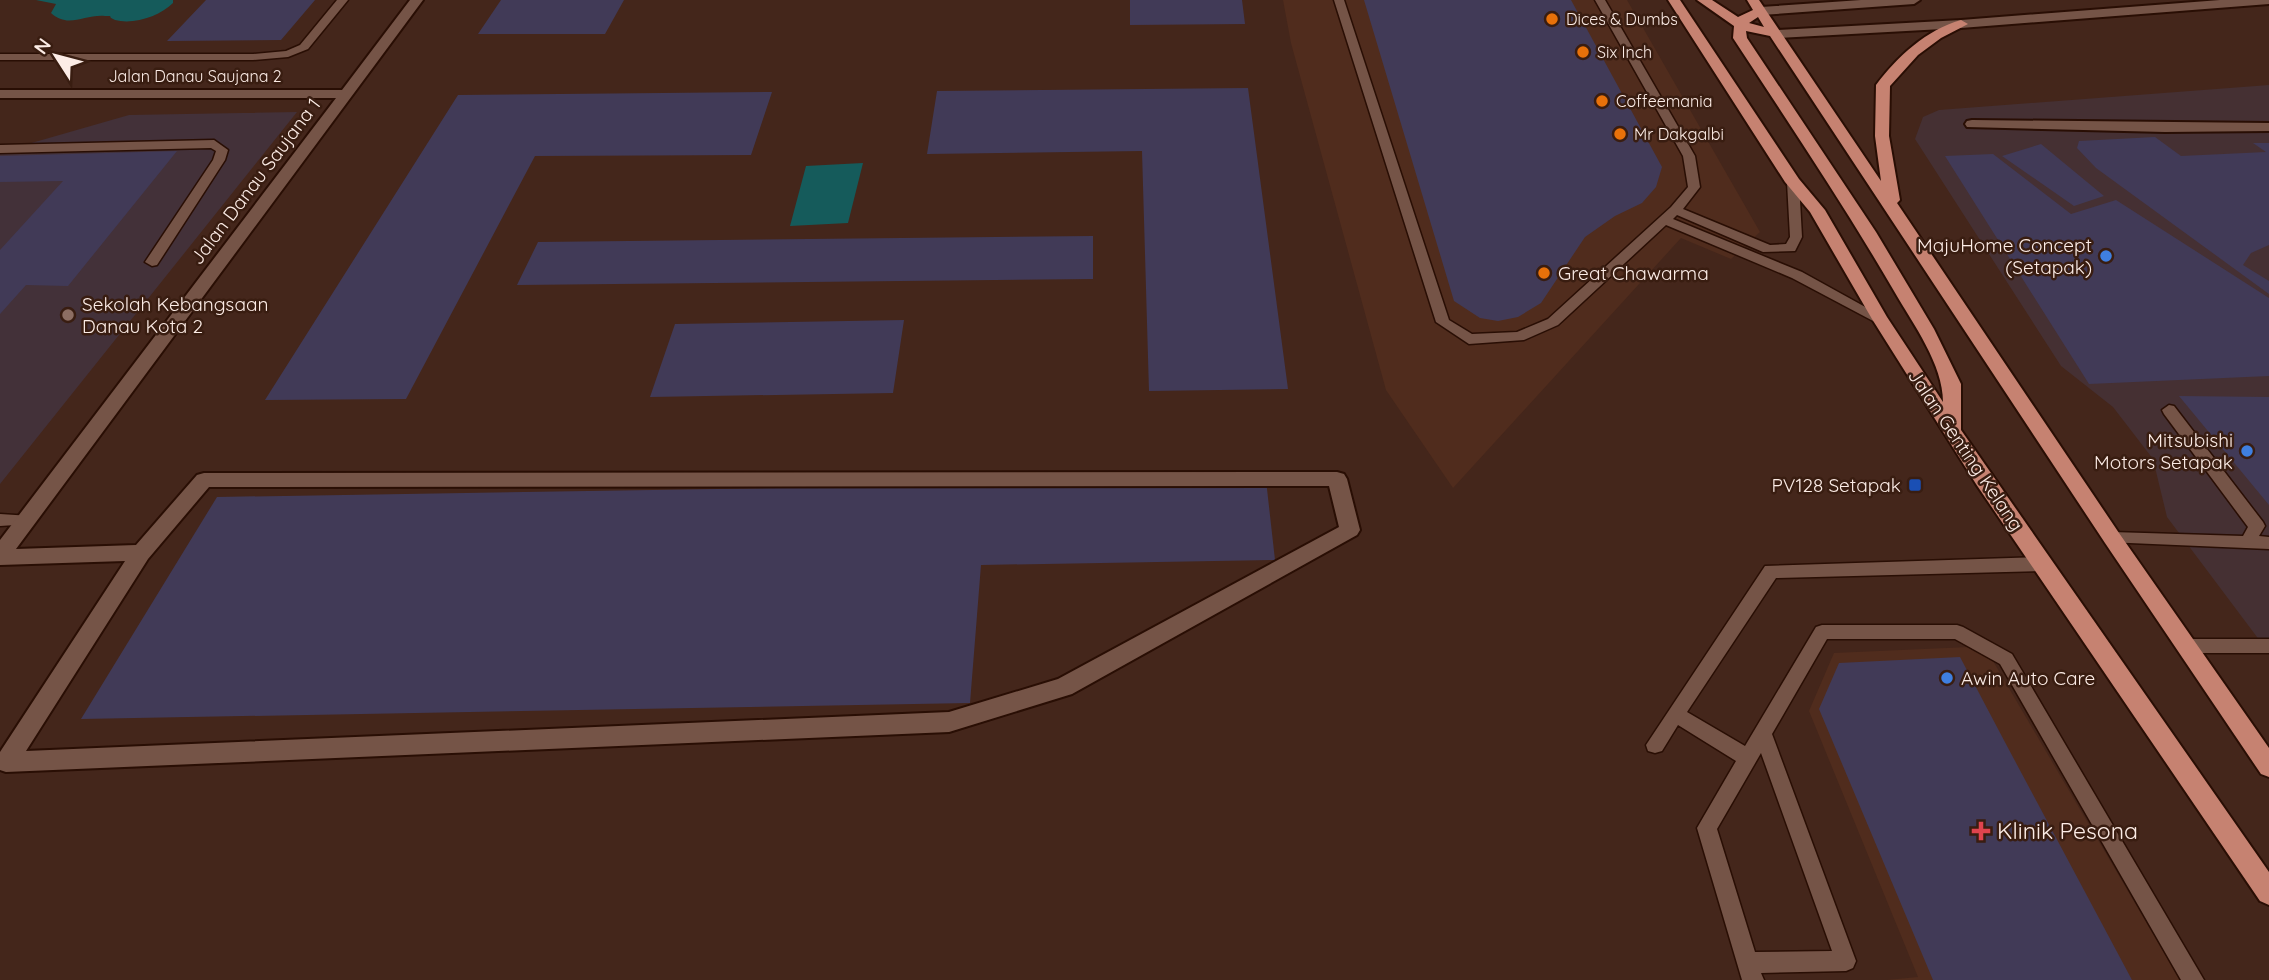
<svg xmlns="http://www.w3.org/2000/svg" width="2269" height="980" font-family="Quicksand,sans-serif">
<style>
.built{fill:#502c1d}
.industrial{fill:#453033}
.education{fill:#433139}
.water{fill:#155b5b}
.building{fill:#413a57}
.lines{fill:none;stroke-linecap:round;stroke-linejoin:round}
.service-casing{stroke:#290e04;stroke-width:3}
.minor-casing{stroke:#290e04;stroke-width:4}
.tertiary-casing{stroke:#290e04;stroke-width:4}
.primary-casing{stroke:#290e04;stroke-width:4}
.service{fill:#755447;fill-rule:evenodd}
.minor{fill:#755447;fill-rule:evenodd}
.tertiary{fill:#755447;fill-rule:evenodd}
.primary{fill:#c68271;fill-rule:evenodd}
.food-dot{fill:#e8710a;stroke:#391d11;stroke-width:2.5}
.shop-dot{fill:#3f7fe0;stroke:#391d11;stroke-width:2.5}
.education-dot{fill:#8d6e63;stroke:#391d11;stroke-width:2.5}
.transit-dot{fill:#1a4fb4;stroke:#391d11;stroke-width:2.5}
.health-dot{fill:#e0444e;stroke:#391d11;stroke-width:2.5}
.labels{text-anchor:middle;stroke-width:5;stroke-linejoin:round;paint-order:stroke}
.far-poi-label{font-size:16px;fill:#fcece6;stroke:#391d11;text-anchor:start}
.far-street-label{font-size:16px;fill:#fcece6;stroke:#391d11}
.street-label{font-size:19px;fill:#fcece6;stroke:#391d11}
.poi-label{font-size:19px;fill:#fcece6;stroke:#391d11;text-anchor:end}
.near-poi-label{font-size:23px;fill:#fcece6;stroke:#391d11;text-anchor:start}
</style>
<rect width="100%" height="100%" fill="#44261b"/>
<path class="built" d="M 1283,0 L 1627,0 L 1760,232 L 1731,259 L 1681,238 L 1453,488 L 1386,390 L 1291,43 Z
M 1969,647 L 1993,661 L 2180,980 L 1887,980 L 1918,977 L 1809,711 L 1834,653 Z"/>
<path class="industrial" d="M 2269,85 L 2269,653 L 2167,517 L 2153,459 L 2113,407 L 2061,366 L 1915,139 L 1923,117 L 1939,110 Z"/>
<path class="education" d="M 297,112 L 0,484 L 0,146 L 21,146 L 129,115 Z"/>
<path class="water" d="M 36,0 L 173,0 L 173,3 C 160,16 134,25 115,20 C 105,16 116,16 105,16 C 85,14 68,29 51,13 L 56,4 Z
M 863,163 L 848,223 L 790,226 L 806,166 Z"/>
<path class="building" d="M 206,0 L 315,0 L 281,40 L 167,41 Z
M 501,0 L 624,0 L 605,34 L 478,34 Z
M 1130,0 L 1242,0 L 1245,24 L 1130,25 Z
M 1364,0 L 1571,0 L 1662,167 L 1656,187 L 1642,203 L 1615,216 L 1585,237 L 1541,303 L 1518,317 L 1498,321 L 1480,318 L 1454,301 Z
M 1248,88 L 1288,389 L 1149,391 L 1142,151 L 927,154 L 937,91 Z
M 772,92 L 751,155 L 535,156 L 406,399 L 265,400 L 458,95 Z
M 2155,137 L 2181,156 L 2266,152 L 2253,143 L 2269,143 L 2269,245 L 2251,253 L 2243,265 L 2269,281 L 2269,294 L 2096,168 L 2077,148 L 2079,141 Z
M 2041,144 L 2104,196 L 2074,206 L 2002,156 Z
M 177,151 L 68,286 L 26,285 L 0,314 L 0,250 L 63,181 L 0,182 L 0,156 Z
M 1993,154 L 2071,214 L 2116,200 L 2269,298 L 2269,376 L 2089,384 L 1945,156 Z
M 1093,236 L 1093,279 L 517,285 L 538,242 Z
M 904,320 L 893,393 L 650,397 L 675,324 Z
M 2179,396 L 2269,397 L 2269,505 Z
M 1266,480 L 1275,560 L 981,565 L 970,703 L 81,719 L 217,497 Z
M 1960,657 L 2007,746 L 2132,980 L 1933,980 L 1819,709 L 1839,663 Z"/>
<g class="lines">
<defs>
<path id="service" d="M 337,0 L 348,0 L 308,49 L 288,57 L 253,60 L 0,60 L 0,54 L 253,54 L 286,51 L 300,45 Z
M 1334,0 L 1344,0 L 1449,320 L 1472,334 L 1517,332 L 1548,319 L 1671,207 L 1688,187 L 1683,156 L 1595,0 L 1605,0 L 1695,156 L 1700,187 L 1683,209 L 1770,245 L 1786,244 L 1790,237 L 1787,182 L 1793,178 L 1799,182 L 1802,237 L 1795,251 L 1763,252 L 1677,215 L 1673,219 L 1802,272 L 1887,319 L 1885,322 L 1875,322 L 1792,278 L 1666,225 L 1558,325 L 1524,340 L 1469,344 L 1436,322 Z
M 214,140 L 228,150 L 225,160 L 157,265 L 152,266 L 145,262 L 213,160 L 216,151 L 211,148 L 0,153 L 0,145 Z
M 2169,405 L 2174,406 L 2263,522 L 2265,526 L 2259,536 L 2269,537 L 2269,549 L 2106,542 L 2104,538 L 2106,534 L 2112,532 L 2243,536 L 2248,527 L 2164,414 L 2162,410 Z
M 0,514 L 31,516 L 33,520 L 31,524 L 0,526 Z
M 2043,557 L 2049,559 L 2051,564 L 2049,569 L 2043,571 L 1776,578 L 1687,712 L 1745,746 L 1816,627 L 1822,625 L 1957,625 L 1963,627 L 2012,654 L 2204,980 L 2181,980 L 2000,664 L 1955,639 L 1827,639 L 1772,734 L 1856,961 L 1853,968 L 1846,971 L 1761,973 L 1764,980 L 1742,980 L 1697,828 L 1736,761 L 1678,725 L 1662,751 L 1655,753 L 1648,751 L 1646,745 L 1765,566 ZM 1761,753 L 1832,951 L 1755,952 L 1717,829 Z
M 2185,639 L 2269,639 L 2269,653 L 2185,653 L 2179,651 L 2176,646 L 2179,641 Z"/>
<path id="minor" d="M 410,0 L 423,0 L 16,549 L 136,545 L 197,475 L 204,473 L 1337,472 L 1344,474 L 1347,479 L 1360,530 L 1357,535 L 1072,694 L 949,732 L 6,772 L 0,770 L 0,752 L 125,561 L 0,565 L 0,540 L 336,98 L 0,98 L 0,90 L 342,90 ZM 1329,486 L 1339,527 L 1058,679 L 949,712 L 26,751 L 148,559 L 209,487 Z
M 1972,120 L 2269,123 L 2269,131 L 2165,132 L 1967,127 L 1965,124 L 1967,121 Z"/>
<path id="tertiary" d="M 1861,0 L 1920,0 L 1914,4 L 1761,15 L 1755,11 L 1761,7 Z
M 2220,0 L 2269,0 L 2269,4 L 1961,28 L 1778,38 L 1771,34 L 1778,30 L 1961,20 Z"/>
<path id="primary" d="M 1668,0 L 1680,0 L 1799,179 L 1825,210 L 1887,317 L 1943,402 C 1943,364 1913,324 1894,291 C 1844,205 1788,122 1733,38 L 1734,26 L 1697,0 L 1712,0 L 1738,17 L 1753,10 L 1747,0 L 1759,0 L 1881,181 L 1875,136 L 1876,85 C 1898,56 1926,30 1961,20 L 1968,24 L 1941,38 L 1918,55 L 1890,86 L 1889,136 L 1900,200 L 1897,203 L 2119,533 L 2269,748 L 2269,777 L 2261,774 L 2105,543 L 1770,36 L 1746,31 L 1747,38 L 1876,232 L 1934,329 L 1961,384 L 1961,430 L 2269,872 L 2269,905 L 2260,901 L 1976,484 L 1872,319 L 1810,212 L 1785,182 ZM 1758,17 L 1764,27 L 1749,23 Z"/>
</defs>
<use href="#service" class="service-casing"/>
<use href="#minor" class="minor-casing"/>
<use href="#tertiary" class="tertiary-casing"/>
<use href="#primary" class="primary-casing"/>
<use href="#service" class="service"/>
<use href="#minor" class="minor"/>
<use href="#tertiary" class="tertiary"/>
<use href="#primary" class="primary"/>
</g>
<g class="food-dot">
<circle cx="1552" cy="19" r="7"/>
<circle cx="1583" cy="52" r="7"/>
<circle cx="1602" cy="101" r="7"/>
<circle cx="1620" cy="134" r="7"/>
<circle cx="1544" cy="273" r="7"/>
</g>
<g class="shop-dot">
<circle cx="2106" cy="256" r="7"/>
<circle cx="2247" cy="451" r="7"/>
<circle cx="1947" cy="678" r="7"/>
</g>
<circle class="education-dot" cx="68" cy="315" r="7"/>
<rect class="transit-dot" x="1908" y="478" width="14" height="14" rx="3.5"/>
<path class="health-dot" d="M1977.5 820.5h7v7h7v7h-7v7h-7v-7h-7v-7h7z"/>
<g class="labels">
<g class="far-poi-label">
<text x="1566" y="25">Dices &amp; Dumbs</text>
<text x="1597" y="58">Six Inch</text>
<text x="1616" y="107">Coffeemania</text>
<text x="1634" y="140">Mr Dakgalbi</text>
</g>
<g class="far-street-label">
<text x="195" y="82">Jalan Danau Saujana 2</text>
</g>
<g class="street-label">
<text transform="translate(255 181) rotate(-53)" y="7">Jalan Danau Saujana 1</text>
<text transform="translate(1966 450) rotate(56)" y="7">Jalan Genting Kelang</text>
</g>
<g class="poi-label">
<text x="2092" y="252">MajuHome Concept<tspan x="2092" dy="22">(Setapak)</tspan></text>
<text x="1558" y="280" text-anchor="start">Great Chawarma</text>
<text x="82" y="311" text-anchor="start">Sekolah Kebangsaan<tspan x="82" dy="22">Danau Kota 2</tspan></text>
<text x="2233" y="447">Mitsubishi<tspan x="2233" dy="22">Motors Setapak</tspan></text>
<text x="1901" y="492">PV128 Setapak</text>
<text x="1961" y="685" text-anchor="start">Awin Auto Care</text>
</g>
<g class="near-poi-label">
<text x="1997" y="839">Klinik Pesona</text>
</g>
</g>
<g transform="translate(56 56) rotate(306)" stroke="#391d11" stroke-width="5" paint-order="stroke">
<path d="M0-5L12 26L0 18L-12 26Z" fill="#fcece6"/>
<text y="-10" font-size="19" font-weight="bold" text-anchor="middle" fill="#fcece6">N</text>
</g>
</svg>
